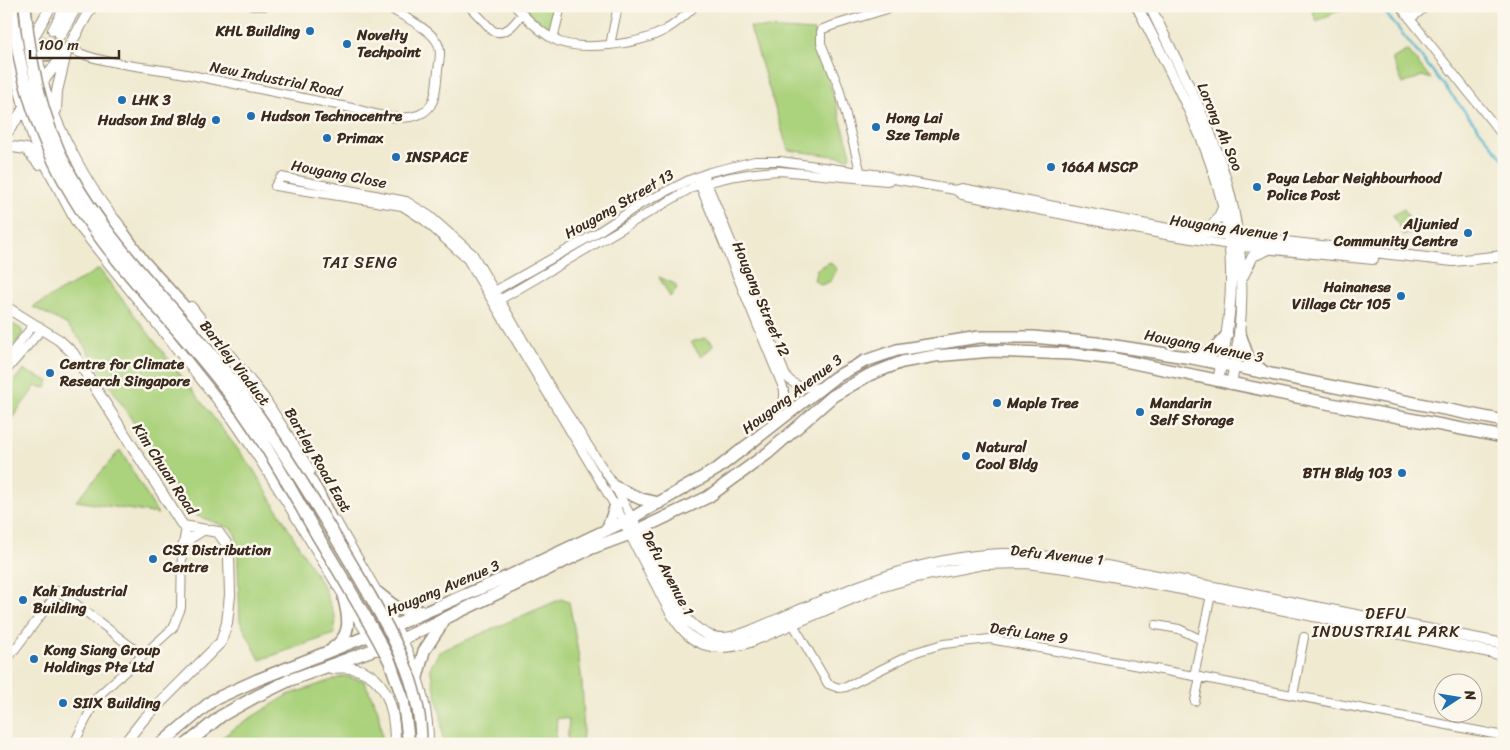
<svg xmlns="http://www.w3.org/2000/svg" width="1510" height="750" font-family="Sriracha,sans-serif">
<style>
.green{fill:#abd27c;stroke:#737e4d}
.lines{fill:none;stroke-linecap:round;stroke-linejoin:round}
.stream{stroke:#50b3cf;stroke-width:2}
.major-tunnel{stroke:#ccc4ad;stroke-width:10;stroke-dasharray:10 5;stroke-linecap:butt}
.minor-casing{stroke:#968a78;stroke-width:10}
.major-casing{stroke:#968a78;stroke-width:12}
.highway-casing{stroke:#968a78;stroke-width:14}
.minor{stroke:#fff;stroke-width:8}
.major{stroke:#fff;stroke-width:10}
.highway{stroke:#fff;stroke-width:11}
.highway-bridge-casing{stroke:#968a78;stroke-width:14;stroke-linecap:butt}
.highway-bridge{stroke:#fff;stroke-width:11}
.poi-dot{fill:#1f6fb2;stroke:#fbf7ec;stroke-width:2}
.labels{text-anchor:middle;stroke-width:5;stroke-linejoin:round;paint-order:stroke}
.poi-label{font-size:15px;font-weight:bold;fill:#3b2a1e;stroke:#fbf7ec;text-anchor:start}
.street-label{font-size:15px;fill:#3b2a1e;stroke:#fbf7ec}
.neighbourhood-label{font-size:16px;letter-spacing:1px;fill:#3b2a1e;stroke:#fbf7ec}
</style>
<rect width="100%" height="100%" fill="#fbf7ec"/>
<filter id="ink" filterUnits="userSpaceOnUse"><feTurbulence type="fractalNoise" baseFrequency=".02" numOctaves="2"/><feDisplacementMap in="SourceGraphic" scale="10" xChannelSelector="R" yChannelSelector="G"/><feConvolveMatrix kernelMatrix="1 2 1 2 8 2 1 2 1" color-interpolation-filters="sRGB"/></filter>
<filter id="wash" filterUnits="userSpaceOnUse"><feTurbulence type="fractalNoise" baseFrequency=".0096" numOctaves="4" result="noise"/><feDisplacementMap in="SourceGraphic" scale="20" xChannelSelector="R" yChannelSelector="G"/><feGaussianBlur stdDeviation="1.12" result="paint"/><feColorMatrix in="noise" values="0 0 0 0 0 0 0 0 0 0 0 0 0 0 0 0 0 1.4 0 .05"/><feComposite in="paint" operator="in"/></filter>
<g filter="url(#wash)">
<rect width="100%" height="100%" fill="#f0ead1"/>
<path class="green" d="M 519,6 L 559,6 L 552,35 L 537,24 Z
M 1310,6 L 1343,6 L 1344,8 L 1317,21 Z
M 750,27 L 814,31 L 851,154 L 849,158 L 788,150 Z
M 1408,50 L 1431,79 L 1422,76 L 1403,84 L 1392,59 Z
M 1404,209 L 1415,231 L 1404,236 L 1393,215 Z
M 830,262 L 837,269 L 831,281 L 821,285 L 814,280 L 817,269 Z
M 99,269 L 253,469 L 324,588 L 336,619 L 334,634 L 260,660 L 240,621 L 237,540 L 233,529 L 192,514 L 82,342 L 66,324 L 33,307 Z
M 659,277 L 675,284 L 677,288 L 670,297 Z
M 6,321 L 20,328 L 23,332 L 6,360 Z
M 705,338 L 714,345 L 701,357 L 691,342 Z
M 23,370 L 49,381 L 46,388 L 36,386 L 6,426 L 6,390 Z
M 120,450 L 158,514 L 76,501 Z
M 561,599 L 569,602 C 578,649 587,696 582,744 L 567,744 L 569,719 L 557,718 L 555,744 L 443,744 L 441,716 L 430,668 L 439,652 Z
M 344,676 L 364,681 L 378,710 L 383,744 L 213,744 L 242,723 L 288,695 Z"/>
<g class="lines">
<path class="stream" d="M 1380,6 L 1504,160"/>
</g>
</g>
<g filter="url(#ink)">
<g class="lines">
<path class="major-tunnel" d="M 33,58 L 53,30
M 36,72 L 60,35
M 6,95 L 20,76
M 6,112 L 24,87"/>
<defs>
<path id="minor" d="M 252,6 L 265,6
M 469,6 L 493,31 C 506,36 515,23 522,14
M 515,6 C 526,18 539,31 553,39 C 578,53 641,44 665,30 C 676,24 686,15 695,6
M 1400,6 L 1499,131
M 1410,19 L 1427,6
M 553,39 L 561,6
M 610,45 L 618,6
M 68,48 C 104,66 148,66 186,74 C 240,85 293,96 347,107 C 367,111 397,123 418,115 C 437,109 436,87 438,70 C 439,62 442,51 438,44 C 432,29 400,15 386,6
M 861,174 L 839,88 L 821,43 L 821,32 L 823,29 L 831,26 L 897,6
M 705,178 L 786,376 C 795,388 808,389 822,387
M 698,181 L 784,390 L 784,399 L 773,422
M 955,190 L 962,195 L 1166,235 L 1230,245
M 491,293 L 595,234 L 641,204 L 689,180 L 710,172 L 755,161 L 780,161 L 888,176 L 893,179 L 955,190 L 962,188 L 1168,228 L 1229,236
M 496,302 L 693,187 C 721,178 750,172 780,171 L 887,181 L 893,179
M 6,360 L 34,324
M 6,371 L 42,329
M 624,521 L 467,259 L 425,221 L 402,206 L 275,186 L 281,177 L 406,201 L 430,216 L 473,254 L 553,391 L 615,487 L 632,518
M 790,619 L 828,684 L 839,688 L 846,687 L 916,652 L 943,644 L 990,639 L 1194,676 L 1504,736
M 1156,625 L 1179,629 L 1202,640
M 6,661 L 59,591 L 143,656
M 1194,676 L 1212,590
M 1293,695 L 1304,637
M 1195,701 L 1200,677
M 74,744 L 97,697 L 173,628 L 181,608 L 182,549 L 186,528"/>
<path id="major" d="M 1137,6 C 1176,84 1223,162 1230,250 C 1234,294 1227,338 1218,381
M 1150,6 C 1173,55 1200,104 1218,155 C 1244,229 1248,307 1231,384
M 53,30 L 66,6
M 60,35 L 77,6
M 33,37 C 37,54 40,72 45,90 C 58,131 90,192 119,225
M 30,43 L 51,6
M 14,70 L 35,144 L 77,223 L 233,419 C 285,493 329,574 378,650
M 41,84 L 67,50 L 92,6
M 56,110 L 57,91 L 66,53
M 6,134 L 26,106
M 6,146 L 26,149 L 39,164
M 1192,231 C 1212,228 1215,227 1223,208
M 1232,236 L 1453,261 L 1504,256
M 1233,245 L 1373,259
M 1243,276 L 1253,256 L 1267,250
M 6,307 L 59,340 L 73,353 L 183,526 L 218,532 L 228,546 L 229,557 L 230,595 L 227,623 L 221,642 L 143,720 L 124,744
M 191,307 L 263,397 L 310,471
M 632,518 C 651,553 673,626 714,637 C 725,640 737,636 748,632 C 830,598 911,557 1002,554 C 1028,553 1055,558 1081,561 L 1504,644
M 624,521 C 634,542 645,563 656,584 C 678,628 693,660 750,642 L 877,588 L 911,578 L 983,564 L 1027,563 L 1080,570 L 1187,590 L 1504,655
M 336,522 C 373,589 429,664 428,744
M 182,549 L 190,538 L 203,530
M 331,668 C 382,662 395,700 395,744"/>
<path id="highway" d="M 6,27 C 21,51 40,61 67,50
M 6,38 L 14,70
M 114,220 L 143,261 L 186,309 L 277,427 L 317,491 L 337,532
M 1240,334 L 1249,360 L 1263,371
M 1193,358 L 1213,351 L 1227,335
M 615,487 L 641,499 L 659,503
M 607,530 L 616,505
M 378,593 C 392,604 402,616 421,611
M 333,648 C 352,635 349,619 344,599
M 417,677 L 424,651 L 443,622
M 161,744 L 213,700 L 257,680 L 398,624 L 509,576 L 632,518 L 717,469 L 834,378 L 865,361 L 897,350 L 979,337 L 1033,337 L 1096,343 L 1192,358 L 1504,421
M 187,744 L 221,716 L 255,697 L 290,680 L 400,640 L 592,548 L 630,534 L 708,497 L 768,453 L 833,396 L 869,375 L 902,362 L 935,356 L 992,351 L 1072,354 L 1115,359 L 1326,403 L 1504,437"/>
</defs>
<use href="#minor" class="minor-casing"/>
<use href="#major" class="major-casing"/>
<use href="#highway" class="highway-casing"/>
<use href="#minor" class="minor"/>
<use href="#major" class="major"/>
<use href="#highway" class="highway"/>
<defs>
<path id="highway-bridge" d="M 12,6 C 19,85 46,160 91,225 C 135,288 192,341 237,404 C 267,445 292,491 317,535 C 342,577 368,618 390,662 L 403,699 L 409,744
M 25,6 C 30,71 46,137 81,193 C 123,260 181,314 229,376 C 276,437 316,504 355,570 C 386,623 422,680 421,744"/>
</defs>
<use href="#highway-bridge" class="highway-bridge-casing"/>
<use href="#highway-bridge" class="highway-bridge"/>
</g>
</g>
<g class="poi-dot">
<circle cx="310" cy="31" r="5"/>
<circle cx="347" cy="44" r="5"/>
<circle cx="122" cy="100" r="5"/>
<circle cx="251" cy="116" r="5"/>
<circle cx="216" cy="120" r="5"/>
<circle cx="876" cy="127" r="5"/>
<circle cx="327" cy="138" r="5"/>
<circle cx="396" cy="157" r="5"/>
<circle cx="1051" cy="167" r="5"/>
<circle cx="1257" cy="187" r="5"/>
<circle cx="1468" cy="233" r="5"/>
<circle cx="1401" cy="296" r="5"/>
<circle cx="50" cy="373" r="5"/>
<circle cx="997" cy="403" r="5"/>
<circle cx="1140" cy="412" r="5"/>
<circle cx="966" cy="456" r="5"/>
<circle cx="1402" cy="473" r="5"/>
<circle cx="153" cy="559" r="5"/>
<circle cx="23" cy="600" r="5"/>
<circle cx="34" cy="659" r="5"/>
<circle cx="63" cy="703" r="5"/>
</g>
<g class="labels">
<g class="poi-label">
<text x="300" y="36" text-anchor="end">KHL Building</text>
<text x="357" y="40">Novelty<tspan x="357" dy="17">Techpoint</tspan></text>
<text x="132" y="105">LHK 3</text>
<text x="261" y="121">Hudson Technocentre</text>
<text x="886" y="123">Hong Lai<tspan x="886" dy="17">Sze Temple</tspan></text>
<text x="206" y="125" text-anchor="end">Hudson Ind Bldg</text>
<text x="337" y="143">Primax</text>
<text x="406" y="162">INSPACE</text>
<text x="1061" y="172">166A MSCP</text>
<text x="1267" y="183">Paya Lebar Neighbourhood<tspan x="1267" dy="17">Police Post</tspan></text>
<text x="1458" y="229" text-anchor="end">Aljunied<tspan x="1458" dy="17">Community Centre</tspan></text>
<text x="1391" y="292" text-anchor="end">Hainanese<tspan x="1391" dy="17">Village Ctr 105</tspan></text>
<text x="60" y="369">Centre for Climate<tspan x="60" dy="17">Research Singapore</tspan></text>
<text x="1007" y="408">Maple Tree</text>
<text x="1150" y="408">Mandarin<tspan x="1150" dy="17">Self Storage</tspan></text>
<text x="976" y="452">Natural<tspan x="976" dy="17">Cool Bldg</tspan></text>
<text x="1392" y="478" text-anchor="end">BTH Bldg 103</text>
<text x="163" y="555">CSI Distribution<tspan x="163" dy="17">Centre</tspan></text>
<text x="33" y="596">Kah Industrial<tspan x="33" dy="17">Building</tspan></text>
<text x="44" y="655">Kong Siang Group<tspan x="44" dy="17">Holdings Pte Ltd</tspan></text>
<text x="73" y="708">SIIX Building</text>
</g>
<g class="street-label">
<text transform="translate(276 79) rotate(11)" y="5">New Industrial Road</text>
<text transform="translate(1220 127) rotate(67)" y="5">Lorong Ah Soo</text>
<text transform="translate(339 174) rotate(11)" y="5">Hougang Close</text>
<text transform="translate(619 204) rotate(-30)" y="5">Hougang Street 13</text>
<text transform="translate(1229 228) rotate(8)" y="5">Hougang Avenue 1</text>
<text transform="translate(761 299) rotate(67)" y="5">Hougang Street 12</text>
<text transform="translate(1204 346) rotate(11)" y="5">Hougang Avenue 3</text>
<text transform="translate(235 363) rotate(52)" y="5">Bartley Viaduct</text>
<text transform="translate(792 394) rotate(-37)" y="5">Hougang Avenue 3</text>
<text transform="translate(318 460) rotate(60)" y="5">Bartley Road East</text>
<text transform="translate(165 469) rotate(57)" y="5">Kim Chuan Road</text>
<text transform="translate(1057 555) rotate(6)" y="5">Defu Avenue 1</text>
<text transform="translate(668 573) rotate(62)" y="5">Defu Avenue 1</text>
<text transform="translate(443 588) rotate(-23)" y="5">Hougang Avenue 3</text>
<text transform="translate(1029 633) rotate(8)" y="5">Defu Lane 9</text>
</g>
<g class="neighbourhood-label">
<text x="360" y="268">TAI SENG</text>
<text x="1386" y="619">DEFU<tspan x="1386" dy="18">INDUSTRIAL PARK</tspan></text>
</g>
</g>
<rect width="1510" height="750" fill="none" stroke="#fbf7ec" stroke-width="25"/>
<g transform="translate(1458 698) rotate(78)"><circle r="24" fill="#fbf7ec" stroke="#aea59a"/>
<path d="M0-4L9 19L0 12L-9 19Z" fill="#1f6fb2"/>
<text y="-8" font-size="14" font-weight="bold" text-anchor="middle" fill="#3b2a1e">N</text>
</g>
<path d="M30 50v8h89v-8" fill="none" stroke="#3b2a1e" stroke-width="2.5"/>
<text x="38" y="50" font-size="15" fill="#3b2a1e" stroke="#fbf7ec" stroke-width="4" paint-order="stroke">100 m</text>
</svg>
